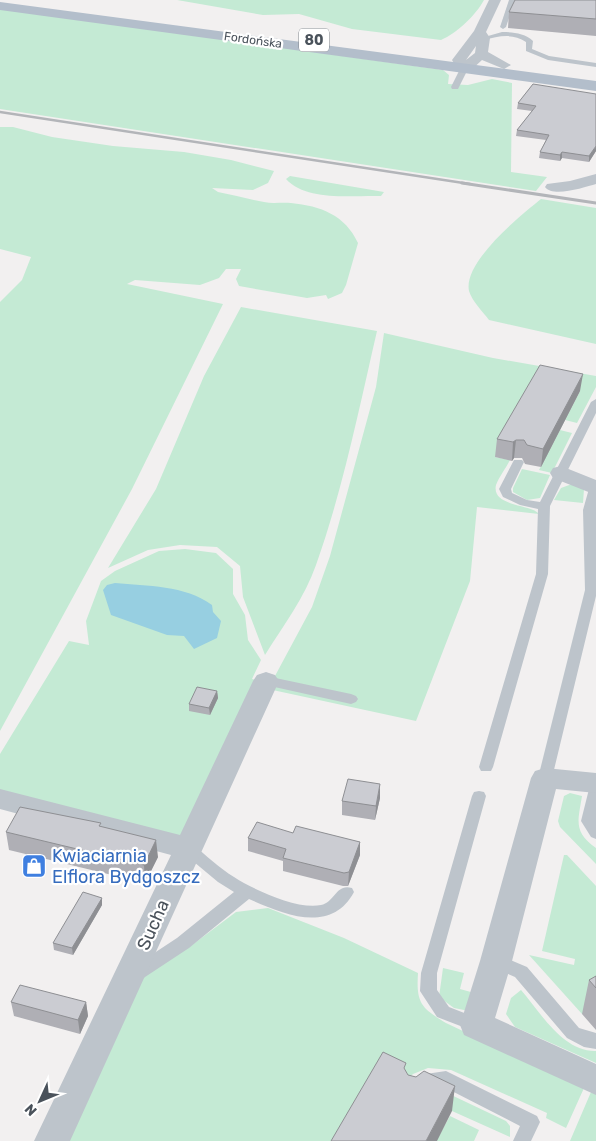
<svg xmlns="http://www.w3.org/2000/svg" width="596" height="1141" font-family="Rubik,sans-serif">
<style>
.green{fill:#c4ead4}
.water{fill:#97cfe1}
.lines{fill:none;stroke-linecap:round;stroke-linejoin:round}
.service{fill:#bdc4cb;fill-rule:evenodd}
.minor{fill:#bdc4cb;fill-rule:evenodd}
.primary{fill:#b3becb;fill-rule:evenodd}
.rail-far1{stroke:#b3b5b9;stroke-width:2.5}
.rail{stroke:#b3b5b9;stroke-width:3}
.wall{fill:#afafb5}
.shaded-wall{fill:#8e8f93}
.building{fill:#cbccd2;stroke:#8e8f93}
.labels{text-anchor:middle;stroke-width:4.5;stroke-linejoin:round;paint-order:stroke}
.far-street-label{font-size:12px;fill:#4a525b;stroke:#fff}
.shield{fill:#fff;stroke:#80868c;stroke-width:1}
.shield-label{font-size:14px;font-weight:bold;fill:#4a525b}
.near-shop-label{font-size:18px;fill:#366cbe;stroke:#fff;text-anchor:start}
.near-street-label{font-size:18px;fill:#4a525b;stroke:#fff}
</style>
<rect width="100%" height="100%" fill="#f2f0f0"/>
<path class="green" d="M 177,0 L 484,0 C 476,15 457,33 441,40 L 352,29 L 299,14 L 263,15 Z
M 0,8 L 443,70 L 449,75 L 448,84 L 468,85 L 492,79 L 512,83 L 511,172 L 547,177 L 536,191 L 0,109 Z
M 0,127 L 13,127 L 52,137 L 113,146 L 184,152 L 231,160 L 274,171 L 268,183 L 253,190 L 212,188 L 218,192 C 233,195 248,199 264,202 C 273,204 282,202 291,203 C 321,206 345,215 358,243 L 346,285 L 342,293 L 328,299 L 326,295 L 307,298 L 239,286 L 236,279 L 241,269 L 226,269 L 219,278 L 200,285 L 135,280 L 127,284 L 223,304 L 132,489 L 0,731 L 0,302 L 22,280 L 31,257 L 0,249 Z
M 290,176 L 384,192 L 381,196 C 352,195 307,202 286,179 Z
M 541,199 L 596,208 L 596,344 L 489,320 C 483,312 472,301 469,291 C 463,262 520,216 541,199 Z
M 241,307 L 377,331 C 359,409 343,489 316,565 C 305,597 283,626 265,655 L 243,597 L 240,566 L 217,547 L 180,545 L 148,550 L 108,568 L 156,489 L 204,376 Z
M 384,333 L 493,358 L 596,376 L 596,387 L 577,423 L 565,420 L 580,391 L 495,457 L 510,460 C 506,468 499,477 496,485 C 491,507 532,504 539,514 L 477,507 L 470,581 L 416,721 L 268,689 L 312,607 L 330,556 L 376,387 Z
M 560,430 L 572,433 L 552,473 L 539,470 Z
M 522,469 L 550,475 L 540,498 L 527,500 L 513,492 L 513,488 Z
M 572,484 L 584,489 L 583,503 L 554,500 L 561,488 Z
M 185,549 L 216,553 L 233,569 L 233,594 L 245,615 L 248,640 L 261,660 L 252,679 L 260,681 L 182,843 L 0,794 L 0,754 L 69,641 L 89,645 L 86,621 L 101,581 L 115,571 L 159,551 Z
M 570,793 L 582,796 C 578,821 573,832 596,848 L 596,864 L 560,827 L 558,821 L 564,796 Z
M 564,855 L 567,855 L 596,886 L 596,1006 L 582,1014 L 529,955 L 574,965 L 575,959 L 542,951 Z
M 268,908 L 344,938 L 418,973 C 416,1003 421,1008 446,1023 L 584,1088 L 566,1128 L 546,1118 L 547,1113 L 451,1070 L 428,1068 L 413,1074 L 345,1141 L 59,1141 L 137,977 L 192,945 L 236,912 Z
M 443,968 L 464,973 L 460,989 L 478,994 L 469,1011 L 454,1008 L 439,997 Z
M 521,990 C 540,1012 563,1052 596,1051 L 596,1063 L 515,1027 L 506,1014 L 511,998 Z
M 445,1092 L 506,1121 L 510,1126 L 510,1137 L 452,1111 Z
M 591,1092 L 596,1094 L 596,1141 L 570,1141 Z
M 450,1116 L 479,1130 L 474,1141 L 436,1141 Z"/>
<path class="water" d="M 115,583 C 147,586 185,585 212,605 L 213,612 L 221,621 L 217,638 L 194,649 L 184,636 L 167,635 L 111,615 L 103,590 L 107,585 Z"/>
<g class="lines">
<path class="service" d="M 509,0 L 515,0 L 506,27 L 503,29 L 500,27 Z
M 502,32 C 513,32 525,33 533,41 L 532,49 L 549,56 L 596,63 L 596,67 L 548,60 L 526,51 L 526,42 C 513,33 499,36 484,40 L 481,38 Z
M 461,67 L 468,69 L 458,89 L 452,89 L 451,87 Z
M 596,399 L 596,413 L 550,506 L 548,574 L 493,767 L 491,771 L 481,771 L 479,767 L 536,574 L 538,509 L 520,505 L 503,497 L 499,489 L 514,460 L 522,460 L 524,462 L 511,489 L 512,493 L 527,500 L 540,502 L 591,402 Z
M 596,482 L 596,596 L 552,778 L 550,782 L 540,782 L 538,778 L 585,590 L 583,510 L 590,485 Z
M 266,676 L 351,694 L 356,696 L 358,699 L 356,702 L 351,704 L 261,684 L 259,681 L 261,678 Z
M 596,784 L 596,839 L 591,837 L 581,821 L 589,789 L 591,785 Z
M 479,791 L 484,792 L 486,796 L 437,973 L 437,990 L 449,1007 L 482,1020 L 485,1025 L 482,1030 L 476,1032 L 437,1017 L 420,991 L 421,973 L 472,796 L 474,792 Z
M 187,842 L 192,844 C 206,855 219,868 234,877 C 254,890 298,910 321,905 C 335,902 336,883 352,888 L 354,892 C 331,935 283,914 249,899 L 189,948 L 142,979 L 136,981 L 130,979 L 128,974 L 130,969 L 177,938 L 234,892 L 218,882 L 182,852 L 179,848 L 182,844 Z
M 496,954 L 527,967 L 579,1028 L 596,1033 L 596,1049 L 584,1047 L 567,1038 L 515,977 L 490,966 L 488,961 L 490,956 Z
M 446,1071 L 537,1116 L 540,1122 L 531,1141 L 513,1141 L 520,1126 L 444,1087 L 425,1089 L 419,1087 L 416,1081 L 419,1075 Z"/>
<path class="minor" d="M 489,0 L 501,0 L 486,32 L 490,38 L 488,52 L 511,65 L 504,69 L 482,60 L 469,72 L 459,72 L 452,60 L 474,31 ZM 476,46 L 475,53 L 466,60 Z
M 596,174 L 596,184 C 585,187 553,198 545,187 L 547,184 L 570,181 Z
M 561,466 L 596,480 L 596,495 L 553,478 L 550,473 L 553,468 Z
M 266,672 L 275,675 L 279,681 L 70,1141 L 34,1141 L 171,855 L 0,809 L 0,789 L 180,835 L 253,681 L 257,675 Z
M 545,768 L 596,773 L 596,793 L 556,789 L 512,961 L 495,1018 L 596,1064 L 596,1095 L 464,1035 L 460,1025 L 480,961 L 531,778 L 535,771 Z"/>
<path class="primary" d="M 0,2 L 596,81 L 596,91 L 0,10 Z"/>
<path class="rail-far1" d="M 0,112 L 470,184"/>
<path class="rail" d="M 462,183 L 596,203"/>
</g>
<path class="wall" d="M 596,0 L 596,36 L 508,28 L 509,12 Z
M 533,84 L 596,151 L 589,162 L 562,158 L 560,161 L 539,158 L 540,152 L 546,140 L 516,136 L 517,130 L 532,111 L 517,109 L 518,103 Z
M 580,391 L 541,467 L 525,464 L 522,458 L 514,458 L 512,461 L 495,457 L 497,439 Z
M 217,691 L 218,698 L 210,715 L 189,711 L 189,704 Z
M 380,798 L 375,820 L 342,815 L 342,801 Z
M 101,827 L 158,857 L 145,883 L 9,850 L 6,832 Z
M 293,833 L 360,842 L 360,855 L 348,886 L 343,886 L 283,871 L 283,861 L 248,851 L 248,838 Z
M 102,898 L 102,905 L 73,955 L 54,950 L 53,943 Z
M 596,976 L 596,1030 L 582,1014 L 589,980 Z
M 11,1002 L 86,1002 L 88,1016 L 80,1034 L 14,1016 Z"/>
<path class="shaded-wall" d="M 596,146 L 596,151 L 589,162 L 589,156 Z
M 562,152 L 562,158 L 560,161 L 560,155 Z
M 583,374 L 580,391 L 541,467 L 543,449 Z
M 516,440 L 514,458 L 512,461 L 513,442 Z
M 217,691 L 218,698 L 210,715 L 209,708 Z
M 380,784 L 380,798 L 375,820 L 376,806 Z
M 156,840 L 158,857 L 145,883 L 144,865 Z
M 360,842 L 360,855 L 348,886 L 349,872 Z
M 102,898 L 102,905 L 73,955 L 72,948 Z
M 86,1002 L 88,1016 L 80,1034 L 78,1020 Z
M 455,1086 L 452,1111 L 437,1141 L 426,1141 Z"/>
<path class="building" d="M 515,0 L 596,0 L 596,19 L 509,12 Z
M 533,84 L 596,94 L 596,146 L 589,156 L 562,152 L 560,155 L 540,152 L 549,135 L 517,130 L 536,106 L 518,103 Z
M 540,365 L 583,374 L 543,449 L 527,445 L 524,440 L 516,440 L 513,442 L 497,439 Z
M 197,687 L 217,691 L 209,708 L 189,704 Z
M 348,779 L 380,784 L 376,806 L 342,801 Z
M 20,807 L 101,823 L 99,826 L 156,840 L 144,865 L 6,832 Z
M 257,822 L 293,833 L 296,826 L 360,842 L 349,872 L 344,873 L 283,858 L 286,849 L 248,838 Z
M 83,892 L 102,898 L 72,948 L 53,943 Z
M 596,976 L 596,988 L 589,980 Z
M 20,985 L 86,1002 L 78,1020 L 11,1002 Z
M 383,1052 L 406,1063 L 404,1068 L 408,1075 L 416,1077 L 424,1071 L 455,1086 L 426,1141 L 331,1141 Z"/>
<defs>
<symbol id="shop-square" viewBox="-11 -11 22 22"><rect x="-9" y="-9" width="18" height="18" rx="4" fill="#3f7fe0" stroke="#fff"/><path d="M-5-2.5h2.3a2.7 3.5 0 0 1 5.4 0H5L5.5 6h-11ZM-1.5-2.5h3a1.5 2.3 0 0 0-3 0Z" fill="#fff"/></symbol>
</defs>
<g fill-rule="evenodd">
<use href="#shop-square" x="20" y="852" width="28" height="28"/>
</g>
<g class="labels">
<g class="far-street-label">
<text transform="translate(253 40) rotate(8)" y="4">Fordońska</text>
</g>
<rect class="shield" x="299" y="28.5" width="30" height="23" rx="4"/>
<g class="shield-label">
<text x="314" y="45">80</text>
</g>
<g class="near-shop-label">
<text x="52" y="862">Kwiaciarnia<tspan x="52" dy="21">Elflora Bydgoszcz</tspan></text>
</g>
<g class="near-street-label">
<text transform="translate(153 925) rotate(-66)" y="6">Sucha</text>
</g>
</g>
<g transform="translate(40 1101) rotate(226)" stroke="#ffffff" stroke-width="4" paint-order="stroke">
<path d="M0-4L9 19L0 12L-9 19Z" fill="#4a525b"/>
<text y="-8" font-size="14" font-weight="bold" text-anchor="middle" fill="#4a525b">N</text>
</g>
</svg>
